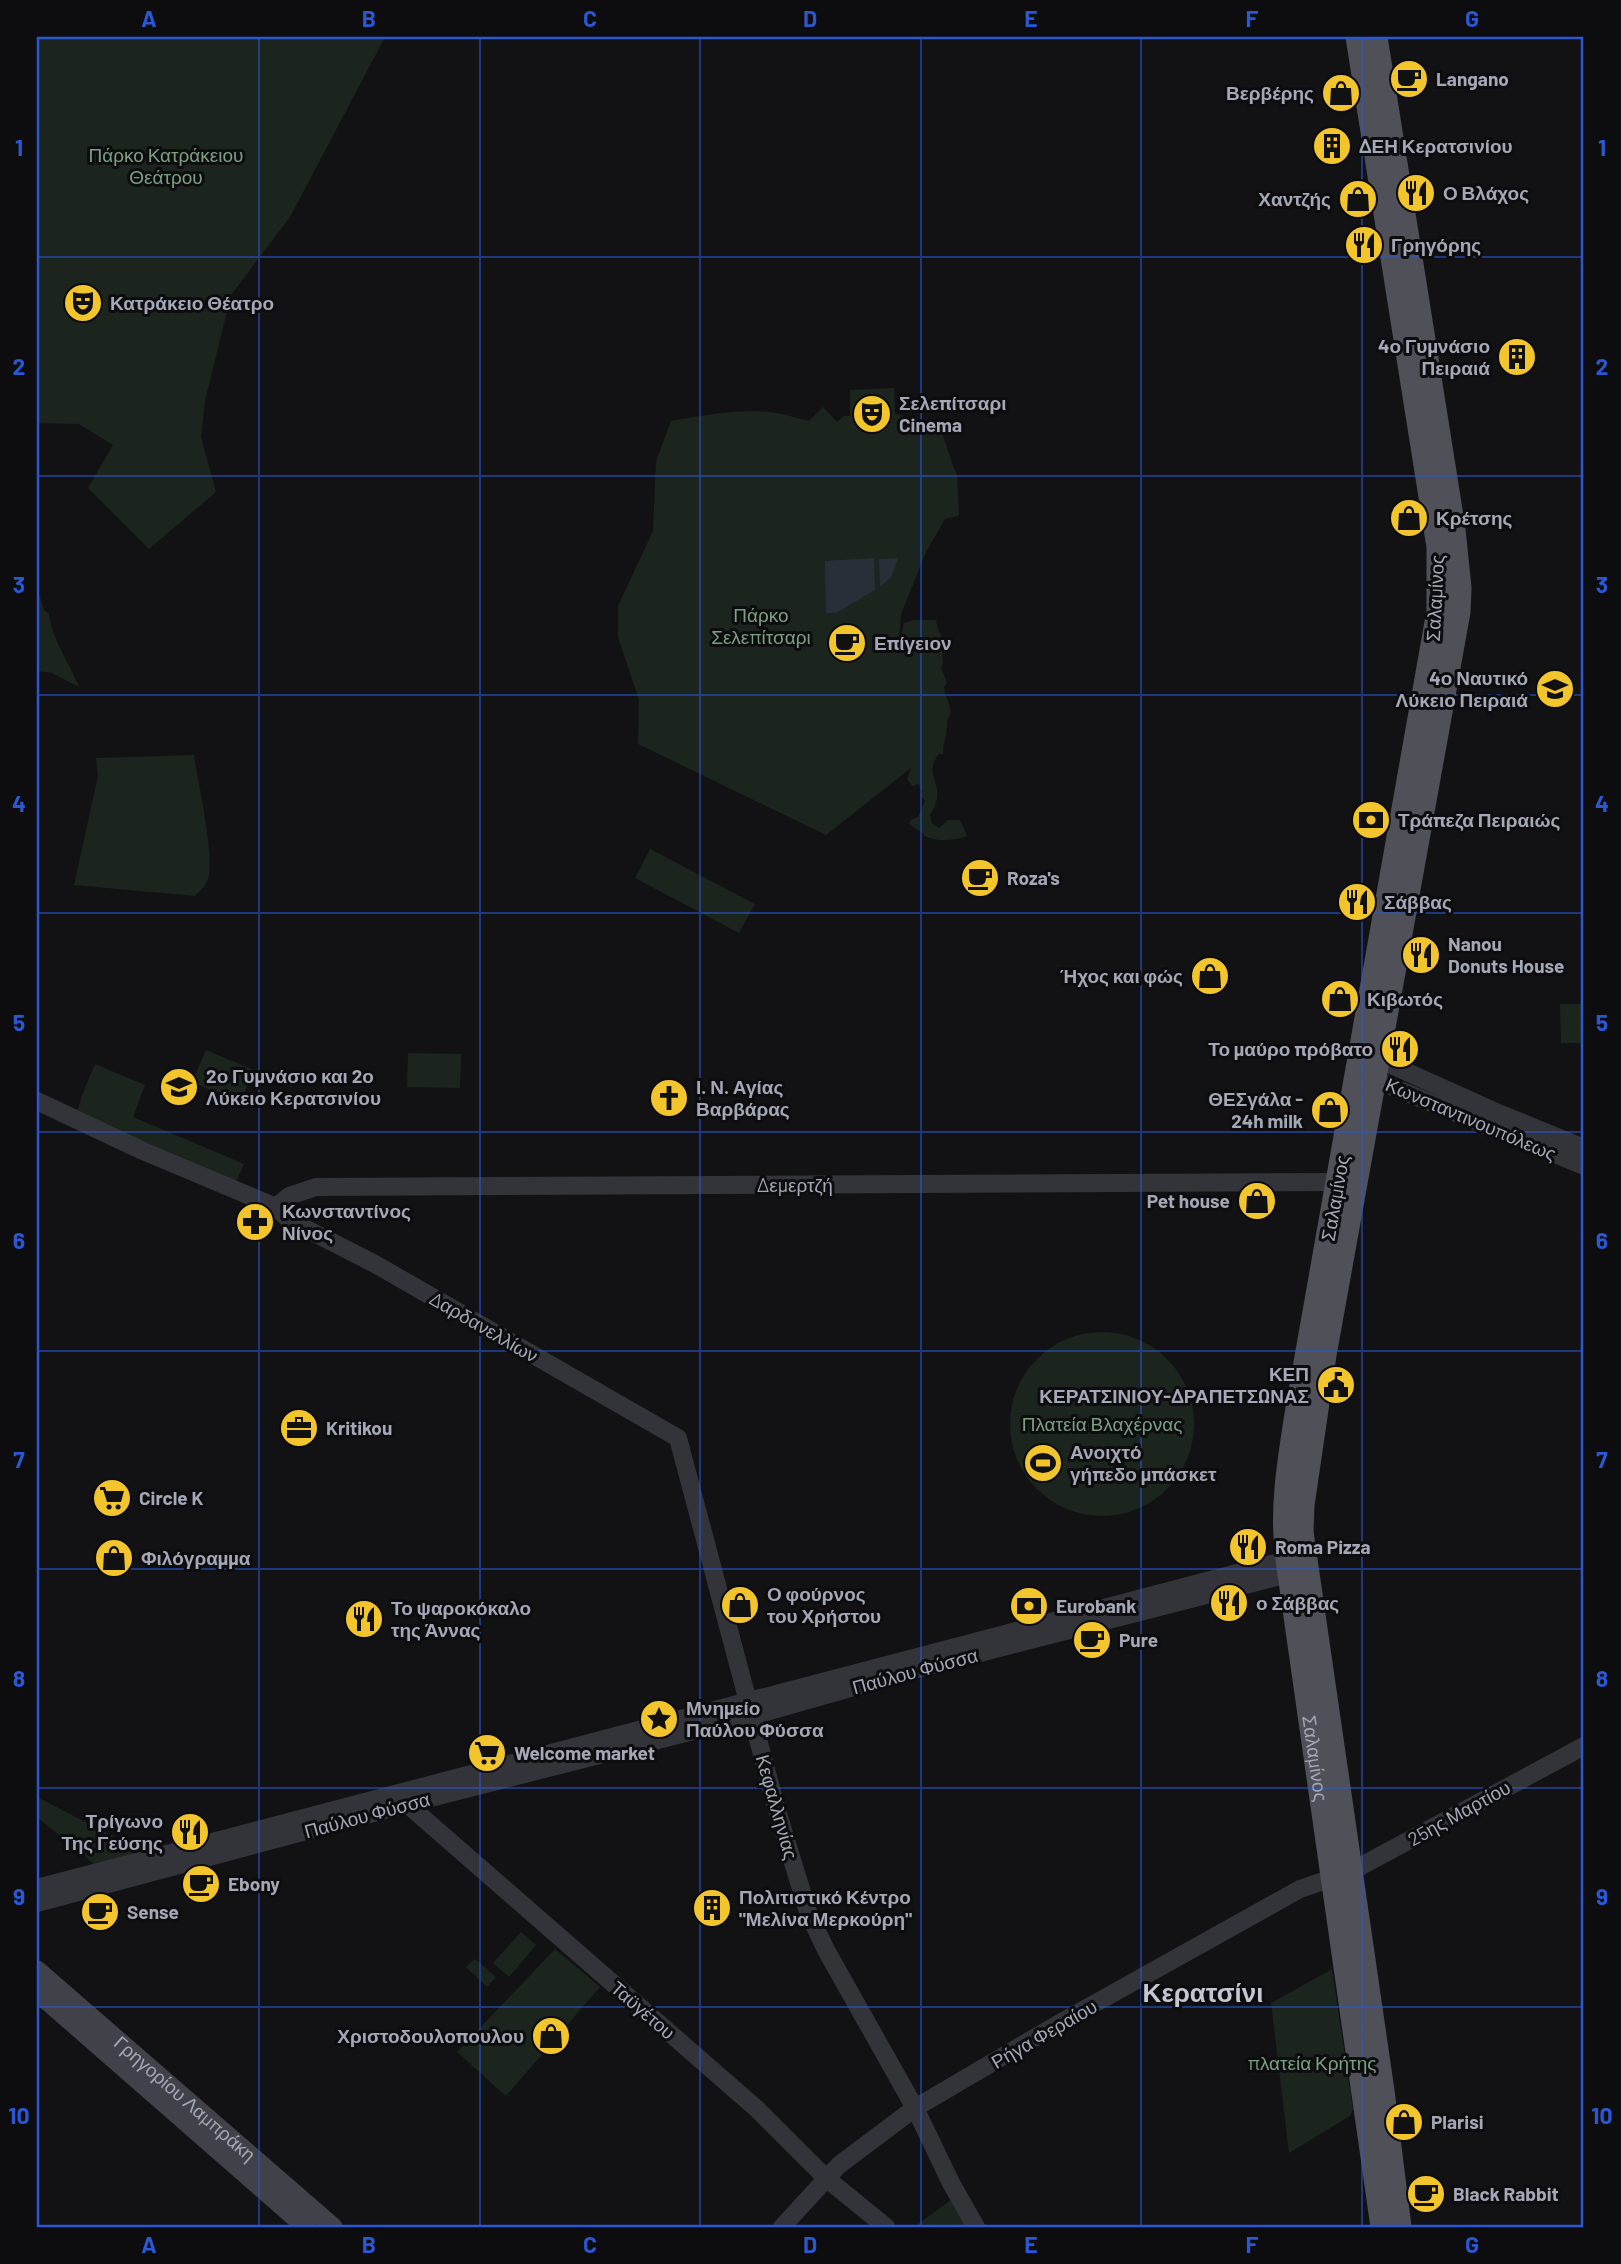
<svg xmlns="http://www.w3.org/2000/svg" width="1621" height="2264" font-family="Barlow,sans-serif">
<style>
.green{fill:#1c241e}
.water{fill:#292f38}
.lines{fill:none;stroke-linecap:round;stroke-linejoin:round}
.tertiary{stroke:#333439;stroke-width:18}
.secondary{stroke:#414249;stroke-width:19}
.primary{stroke:#4f5058;stroke-width:23}
.grid{fill:none;stroke:#2a57d4;stroke-width:2;stroke-opacity:0.55}
.labels{text-anchor:middle;stroke-width:6;stroke-linejoin:round;paint-order:stroke}
.poi-label{font-size:19px;font-weight:bold;fill:#a4a7b5;stroke:#0d0d0f;text-anchor:start}
.park-label{font-size:19px;fill:#7aa081;stroke:#0d0d0f}
.street-label{font-size:19px;fill:#a4a7b5;stroke:#0d0d0f}
.district-label{font-size:26px;font-weight:bold;fill:#c5c6d1;stroke:#0d0d0f}
.neatline{fill:none;stroke:#2a57d4;stroke-width:2.5}
.grid-label{font-size:23px;text-anchor:middle;font-weight:bold;fill:#2a57d4}
</style>
<rect width="100%" height="100%" fill="#121214"/>
<path class="green" d="M 37,37 L 385,37 L 290,217 L 231,295 L 205,401 L 201,437 L 216,492 L 149,549 L 88,488 L 113,445 L 79,424 L 37,423 Z
M 894,388 L 895,414 L 939,423 L 954,469 L 957,474 L 959,516 L 945,519 L 926,552 L 901,614 L 899,641 L 899,643 L 904,623 L 914,620 L 936,620 L 938,630 L 943,639 L 940,645 L 942,649 L 943,664 L 941,667 L 947,683 L 944,687 C 944,699 956,708 947,721 C 948,733 943,742 943,754 L 939,754 C 924,773 940,780 937,799 C 936,805 933,810 930,815 L 932,823 L 939,828 L 948,820 L 960,820 L 967,836 C 953,841 938,842 924,836 L 923,833 L 909,824 L 911,820 L 918,817 L 925,801 L 920,795 L 923,792 L 918,784 L 912,786 L 907,779 L 911,768 L 826,835 L 638,744 L 639,700 L 618,637 L 618,606 L 653,531 L 656,461 L 671,421 C 705,415 741,408 776,413 C 787,414 798,419 809,421 L 823,407 L 837,422 L 844,416 L 850,416 L 850,390 Z
M 37,587 L 44,610 L 49,614 C 52,640 70,663 79,687 L 52,673 L 37,671 Z
M 194,755 C 198,782 215,857 208,879 C 206,886 200,891 195,896 L 74,885 L 98,776 L 96,758 Z
M 650,849 L 755,904 L 739,933 L 635,878 Z
M 1560,1004 L 1584,1004 L 1584,1043 L 1561,1043 Z
M 206,1050 L 254,1070 L 240,1103 L 192,1082 Z
M 408,1053 L 461,1054 L 460,1088 L 407,1087 Z
M 95,1064 L 145,1085 L 133,1117 L 244,1164 L 234,1186 L 76,1116 L 82,1095 Z
M1010 1424a92 92 0 1 1 184 0a92 92 0 1 1-184 0Z
M 37,1797 L 132,1846 L 133,1854 L 94,1864 L 37,1817 Z
M 521,1932 L 536,1945 L 509,1977 L 493,1963 Z
M 555,1949 L 600,1987 L 506,2096 L 457,2052 Z
M 475,1959 L 496,1977 L 487,1987 L 466,1967 Z
M 1332,1969 L 1353,2110 L 1350,2116 L 1289,2153 L 1271,2003 Z
M 951,2200 L 967,2227 L 914,2227 Z"/>
<path class="water" d="M 874,558 L 875,590 L 836,613 L 826,613 L 825,561 Z
M 898,558 L 891,577 L 880,587 L 879,559 Z"/>
<g class="lines">
<path class="tertiary" d="M 1369,1055 L 1496,1112 L 1584,1148
M 1364,1075 L 1584,1166
M 37,1101 L 143,1151 L 276,1207 L 289,1220 L 375,1264 L 678,1438 L 776,1807 L 808,1912 L 826,1950 L 915,2108 L 951,2183 L 976,2227
M 276,1207 L 289,1196 L 316,1187 L 1338,1182
M 404,1797 L 407,1804 L 757,2109 L 826,2178 L 886,2227
M 37,1888 L 1298,1557
M 37,1903 L 407,1804 L 752,1716 L 917,1669 L 1300,1571
M 782,2227 L 839,2165 L 915,2108 L 1058,2024 L 1300,1889 L 1350,1872 L 1584,1746"/>
<g class="secondary">
<path id="s1" d="M 37,1970 L 333,2227"/>
<path d="M 37,1992 L 306,2227"/>
</g>
<g class="primary">
<path id="s2" d="M 1357,37 L 1438,547 L 1438,611 L 1297,1408 C 1289,1459 1280,1509 1287,1560 L 1382,2227"/>
<path d="M 1376,37 L 1454,529 L 1460,588 L 1459,612 L 1325,1355 L 1303,1505 L 1302,1532 L 1383,2091 L 1400,2227"/>
</g>
</g>
<path class="grid" d="M 259,37 L 259,2227M 480,37 L 480,2227M 700,37 L 700,2227M 921,37 L 921,2227M 1141,37 L 1141,2227M 1362,37 L 1362,2227M 37,257 L 1584,257M 37,476 L 1584,476M 37,695 L 1584,695M 37,913 L 1584,913M 37,1132 L 1584,1132M 37,1351 L 1584,1351M 37,1569 L 1584,1569M 37,1788 L 1584,1788M 37,2007 L 1584,2007"/>
<defs>
<symbol id="cafe-disc" viewBox="-11 -11 22 22"><circle r="9.5" fill="#f3c52c" stroke="#0d0d0f"/><path d="M-5.5-4.5H6V0H3Q3 3.5 0 3.5H-2.5Q-5.5 3.5-5.5 0ZM3-3.2v2h1.7v-2ZM-6 4.5H4V6H-6Z" fill="#111"/></symbol>
<symbol id="shop-disc" viewBox="-11 -11 22 22"><circle r="9.5" fill="#f3c52c" stroke="#0d0d0f"/><path d="M-5-2.5h2.3a2.7 3.5 0 0 1 5.4 0H5L5.5 6h-11ZM-1.5-2.5h3a1.5 2.3 0 0 0-3 0Z" fill="#111"/></symbol>
<symbol id="building-disc" viewBox="-11 -11 22 22"><circle r="9.5" fill="#f3c52c" stroke="#0d0d0f"/><path d="M-4-6H4V6H1V3H-1V6H-4ZM-2.5-4.3h1.7v1.8h-1.7ZM.8-4.3h1.7v1.8H.8ZM-2.5-1h1.7V.8h-1.7ZM.8-1h1.7V.8H.8Z" fill="#111"/></symbol>
<symbol id="restaurant-disc" viewBox="-11 -11 22 22"><circle r="9.5" fill="#f3c52c" stroke="#0d0d0f"/><path d="M-5-6h1v4h1v-4h1v4h1v-4h1v5L-1.5 .5V6h-2V.5L-5-1ZM5-6V6H3V1.5H1.5Q1.5-4 5-6Z" fill="#111"/></symbol>
<symbol id="theatre-disc" viewBox="-11 -11 22 22"><circle r="9.5" fill="#f3c52c" stroke="#0d0d0f"/><path d="M-5-5.5Q0-4 5-5.5V0Q5 5 0 6Q-5 5-5 0ZM-3.3-2.5H-1v1.5H-3.3ZM1-2.5H3.3v1.5H1ZM-2.8 1Q0 5.5 2.8 1Z" fill="#111"/></symbol>
<symbol id="school-disc" viewBox="-11 -11 22 22"><circle r="9.5" fill="#f3c52c" stroke="#0d0d0f"/><path d="M0-5L7-2L0 1L-7-2ZM-4 1L0 2.5L4 1V4Q0 6-4 4Z" fill="#111"/></symbol>
<symbol id="bank-disc" viewBox="-11 -11 22 22"><circle r="9.5" fill="#f3c52c" stroke="#0d0d0f"/><path d="M-6-4H6V4H-6ZM0-2.3a2.3 2.3 0 1 0 0 4.6a2.3 2.3 0 1 0 0-4.6Z" fill="#111"/></symbol>
<symbol id="church-disc" viewBox="-11 -11 22 22"><circle r="9.5" fill="#f3c52c" stroke="#0d0d0f"/><path d="M-1.2-6h2.4v3.5h3.3v2.4h-3.3V6h-2.4V-.1h-3.3v-2.4h3.3Z" fill="#111"/></symbol>
<symbol id="pharmacy-disc" viewBox="-11 -11 22 22"><circle r="9.5" fill="#f3c52c" stroke="#0d0d0f"/><path d="M-2-6h4v4h4v4h-4v4h-4v-4h-4v-4h4Z" fill="#111"/></symbol>
<symbol id="civic-disc" viewBox="-11 -11 22 22"><circle r="9.5" fill="#f3c52c" stroke="#0d0d0f"/><path d="M-.6-6.5H3V-4.5H.6V-3L4-1V1h2V6H-6V1h2V-1L-.6-3ZM-1.2 2.5V6h2.4V2.5Z" fill="#111"/></symbol>
<symbol id="office-disc" viewBox="-11 -11 22 22"><circle r="9.5" fill="#f3c52c" stroke="#0d0d0f"/><path d="M-6-3h4V-5.5h4V-3h4V5H-6ZM-1-4.5V-3h2v-1.5ZM-6 0V1H6V0Z" fill="#111"/></symbol>
<symbol id="stadium-disc" viewBox="-11 -11 22 22"><circle r="9.5" fill="#f3c52c" stroke="#0d0d0f"/><path d="M0-5a6.5 5 0 1 0 0 10a6.5 5 0 1 0 0-10ZM-3.5-1.8h7v3.6h-7Z" fill="#111"/></symbol>
<symbol id="supermarket-disc" viewBox="-11 -11 22 22"><circle r="9.5" fill="#f3c52c" stroke="#0d0d0f"/><path d="M-6-5.5h2.5l.6 2H6L4.5 2H-2.5L-4.4-4H-6ZM-1.5 3.2a1.3 1.3 0 1 0 .1 0ZM3 3.2a1.3 1.3 0 1 0 .1 0Z" fill="#111"/></symbol>
<symbol id="sight-disc" viewBox="-11 -11 22 22"><circle r="9.5" fill="#f3c52c" stroke="#0d0d0f"/><path d="M0-6L1.8-2.2L6-1.7L2.9 1.2L3.7 5.4L0 3.3L-3.7 5.4L-2.9 1.2L-6-1.7L-1.8-2.2Z" fill="#111"/></symbol>
</defs>
<g fill-rule="evenodd">
<use href="#cafe-disc" x="1387" y="57" width="44" height="44"/>
<use href="#shop-disc" x="1319" y="71" width="44" height="44"/>
<use href="#building-disc" x="1310" y="124" width="44" height="44"/>
<use href="#restaurant-disc" x="1394" y="171" width="44" height="44"/>
<use href="#shop-disc" x="1336" y="177" width="44" height="44"/>
<use href="#restaurant-disc" x="1342" y="223" width="44" height="44"/>
<use href="#theatre-disc" x="61" y="281" width="44" height="44"/>
<use href="#building-disc" x="1495" y="335" width="44" height="44"/>
<use href="#theatre-disc" x="850" y="392" width="44" height="44"/>
<use href="#shop-disc" x="1387" y="496" width="44" height="44"/>
<use href="#cafe-disc" x="825" y="621" width="44" height="44"/>
<use href="#school-disc" x="1533" y="667" width="44" height="44"/>
<use href="#bank-disc" x="1349" y="798" width="44" height="44"/>
<use href="#cafe-disc" x="958" y="856" width="44" height="44"/>
<use href="#restaurant-disc" x="1335" y="880" width="44" height="44"/>
<use href="#restaurant-disc" x="1399" y="933" width="44" height="44"/>
<use href="#shop-disc" x="1188" y="954" width="44" height="44"/>
<use href="#shop-disc" x="1318" y="977" width="44" height="44"/>
<use href="#restaurant-disc" x="1378" y="1027" width="44" height="44"/>
<use href="#school-disc" x="157" y="1065" width="44" height="44"/>
<use href="#church-disc" x="647" y="1076" width="44" height="44"/>
<use href="#shop-disc" x="1308" y="1088" width="44" height="44"/>
<use href="#shop-disc" x="1235" y="1179" width="44" height="44"/>
<use href="#pharmacy-disc" x="233" y="1200" width="44" height="44"/>
<use href="#civic-disc" x="1314" y="1363" width="44" height="44"/>
<use href="#office-disc" x="277" y="1406" width="44" height="44"/>
<use href="#stadium-disc" x="1021" y="1441" width="44" height="44"/>
<use href="#supermarket-disc" x="90" y="1476" width="44" height="44"/>
<use href="#restaurant-disc" x="1226" y="1525" width="44" height="44"/>
<use href="#shop-disc" x="92" y="1536" width="44" height="44"/>
<use href="#restaurant-disc" x="1207" y="1581" width="44" height="44"/>
<use href="#shop-disc" x="718" y="1583" width="44" height="44"/>
<use href="#bank-disc" x="1007" y="1584" width="44" height="44"/>
<use href="#restaurant-disc" x="342" y="1597" width="44" height="44"/>
<use href="#cafe-disc" x="1070" y="1618" width="44" height="44"/>
<use href="#sight-disc" x="637" y="1697" width="44" height="44"/>
<use href="#supermarket-disc" x="465" y="1731" width="44" height="44"/>
<use href="#restaurant-disc" x="168" y="1810" width="44" height="44"/>
<use href="#cafe-disc" x="179" y="1862" width="44" height="44"/>
<use href="#building-disc" x="690" y="1886" width="44" height="44"/>
<use href="#cafe-disc" x="78" y="1890" width="44" height="44"/>
<use href="#shop-disc" x="529" y="2014" width="44" height="44"/>
<use href="#shop-disc" x="1382" y="2100" width="44" height="44"/>
<use href="#cafe-disc" x="1404" y="2172" width="44" height="44"/>
</g>
<g class="labels">
<g class="poi-label">
<text x="1436" y="86">Langano</text>
<text x="1314" y="100" text-anchor="end">Βερβέρης</text>
<text x="1359" y="153">ΔΕΗ Κερατσινίου</text>
<text x="1443" y="200">Ο Βλάχος</text>
<text x="1331" y="206" text-anchor="end">Χαντζής</text>
<text x="1391" y="252">Γρηγόρης</text>
<text x="110" y="310">Κατράκειο Θέατρο</text>
<text x="1490" y="353" text-anchor="end">4ο Γυμνάσιο<tspan x="1490" dy="22">Πειραιά</tspan></text>
<text x="899" y="410">Σελεπίτσαρι<tspan x="899" dy="22">Cinema</tspan></text>
<text x="1436" y="525">Κρέτσης</text>
<text x="874" y="650">Επίγειον</text>
<text x="1528" y="685" text-anchor="end">4ο Ναυτικό<tspan x="1528" dy="22">Λύκειο Πειραιά</tspan></text>
<text x="1398" y="827">Τράπεζα Πειραιώς</text>
<text x="1007" y="885">Roza's</text>
<text x="1384" y="909">Σάββας</text>
<text x="1448" y="951">Nanou<tspan x="1448" dy="22">Donuts House</tspan></text>
<text x="1183" y="983" text-anchor="end">Ήχος και φώς</text>
<text x="1367" y="1006">Κιβωτός</text>
<text x="1373" y="1056" text-anchor="end">Το μαύρο πρόβατο</text>
<text x="206" y="1083">2ο Γυμνάσιο και 2ο<tspan x="206" dy="22">Λύκειο Κερατσινίου</tspan></text>
<text x="696" y="1094">Ι. Ν. Αγίας<tspan x="696" dy="22">Βαρβάρας</tspan></text>
<text x="1303" y="1106" text-anchor="end">ΘΕΣγάλα -<tspan x="1303" dy="22">24h milk</tspan></text>
<text x="1230" y="1208" text-anchor="end">Pet house</text>
<text x="282" y="1218">Κωνσταντίνος<tspan x="282" dy="22">Νίνος</tspan></text>
<text x="1309" y="1381" text-anchor="end">ΚΕΠ<tspan x="1309" dy="22">ΚΕΡΑΤΣΙΝΙΟΥ-ΔΡΑΠΕΤΣΩΝΑΣ</tspan></text>
<text x="326" y="1435">Kritikou</text>
<text x="1070" y="1459">Ανοιχτό<tspan x="1070" dy="22">γήπεδο μπάσκετ</tspan></text>
<text x="139" y="1505">Circle K</text>
<text x="1275" y="1554">Roma Pizza</text>
<text x="141" y="1565">Φιλόγραμμα</text>
<text x="767" y="1601">Ο φούρνος<tspan x="767" dy="22">του Χρήστου</tspan></text>
<text x="1256" y="1610">ο Σάββας</text>
<text x="1056" y="1613">Eurobank</text>
<text x="391" y="1615">Το ψαροκόκαλο<tspan x="391" dy="22">της Άννας</tspan></text>
<text x="1119" y="1647">Pure</text>
<text x="686" y="1715">Μνημείο<tspan x="686" dy="22">Παύλου Φύσσα</tspan></text>
<text x="514" y="1760">Welcome market</text>
<text x="163" y="1828" text-anchor="end">Τρίγωνο<tspan x="163" dy="22">Της Γεύσης</tspan></text>
<text x="228" y="1891">Ebony</text>
<text x="739" y="1904">Πολιτιστικό Κέντρο<tspan x="739" dy="22">"Μελίνα Μερκούρη"</tspan></text>
<text x="127" y="1919">Sense</text>
<text x="524" y="2043" text-anchor="end">Χριστοδουλοπουλου</text>
<text x="1431" y="2129">Plarisi</text>
<text x="1453" y="2201">Black Rabbit</text>
</g>
<g class="park-label">
<text x="166" y="162">Πάρκο Κατράκειου<tspan x="166" dy="22">Θεάτρου</tspan></text>
<text x="761" y="622">Πάρκο<tspan x="761" dy="22">Σελεπίτσαρι</tspan></text>
<text x="1102" y="1431">Πλατεία Βλαχέρνας</text>
<text x="1312" y="2070">πλατεία Κρήτης</text>
</g>
<g class="street-label">
<text transform="translate(1435 598) rotate(-87)" y="7">Σαλαμίνος</text>
<text transform="translate(1471 1119) rotate(23)" y="7">Κωνσταντινουπόλεως</text>
<text x="795" y="1192">Δεμερτζή</text>
<text transform="translate(1335 1198) rotate(-80)" y="7">Σαλαμίνος</text>
<text transform="translate(484 1327) rotate(30)" y="7">Δαρδανελλίων</text>
<text transform="translate(915 1671) rotate(-15)" y="7">Παύλου Φύσσα</text>
<text dy="7" stroke="none"><textPath href="#s2" startOffset="1743">Σαλαμίνος</textPath></text>
<text transform="translate(777 1807) rotate(74)" y="7">Κεφαλληνίας</text>
<text transform="translate(1459 1813) rotate(-29)" y="7">25ης Μαρτίου</text>
<text transform="translate(367 1815) rotate(-15)" y="7">Παύλου Φύσσα</text>
<text transform="translate(643 2010) rotate(41)" y="7">Ταϋγέτου</text>
<text transform="translate(1044 2034) rotate(-30)" y="7">Ρήγα Φεραίου</text>
<text dy="7" stroke="none"><textPath href="#s1" startOffset="196">Γρηγορίου Λαμπράκη</textPath></text>
</g>
<g class="district-label">
<text x="1203" y="2002">Κερατσίνι</text>
</g>
</g>
<rect width="1621" height="2264" fill="none" stroke="#0d0d0f" stroke-width="77"/>
<rect x="38" y="38" width="1544" height="2188" class="neatline"/>
<g class="grid-label">
<text x="149" y="27">A</text>
<text x="369" y="27">B</text>
<text x="590" y="27">C</text>
<text x="810" y="27">D</text>
<text x="1031" y="27">E</text>
<text x="1252" y="27">F</text>
<text x="1472" y="27">G</text>
<text x="19" y="156">1</text>
<text x="1602" y="156">1</text>
<text x="19" y="375">2</text>
<text x="1602" y="375">2</text>
<text x="19" y="593">3</text>
<text x="1602" y="593">3</text>
<text x="19" y="812">4</text>
<text x="1602" y="812">4</text>
<text x="19" y="1031">5</text>
<text x="1602" y="1031">5</text>
<text x="19" y="1249">6</text>
<text x="1602" y="1249">6</text>
<text x="19" y="1468">7</text>
<text x="1602" y="1468">7</text>
<text x="19" y="1687">8</text>
<text x="1602" y="1687">8</text>
<text x="19" y="1905">9</text>
<text x="1602" y="1905">9</text>
<text x="19" y="2124">10</text>
<text x="1602" y="2124">10</text>
<text x="149" y="2253">A</text>
<text x="369" y="2253">B</text>
<text x="590" y="2253">C</text>
<text x="810" y="2253">D</text>
<text x="1031" y="2253">E</text>
<text x="1252" y="2253">F</text>
<text x="1472" y="2253">G</text>
</g>
</svg>
